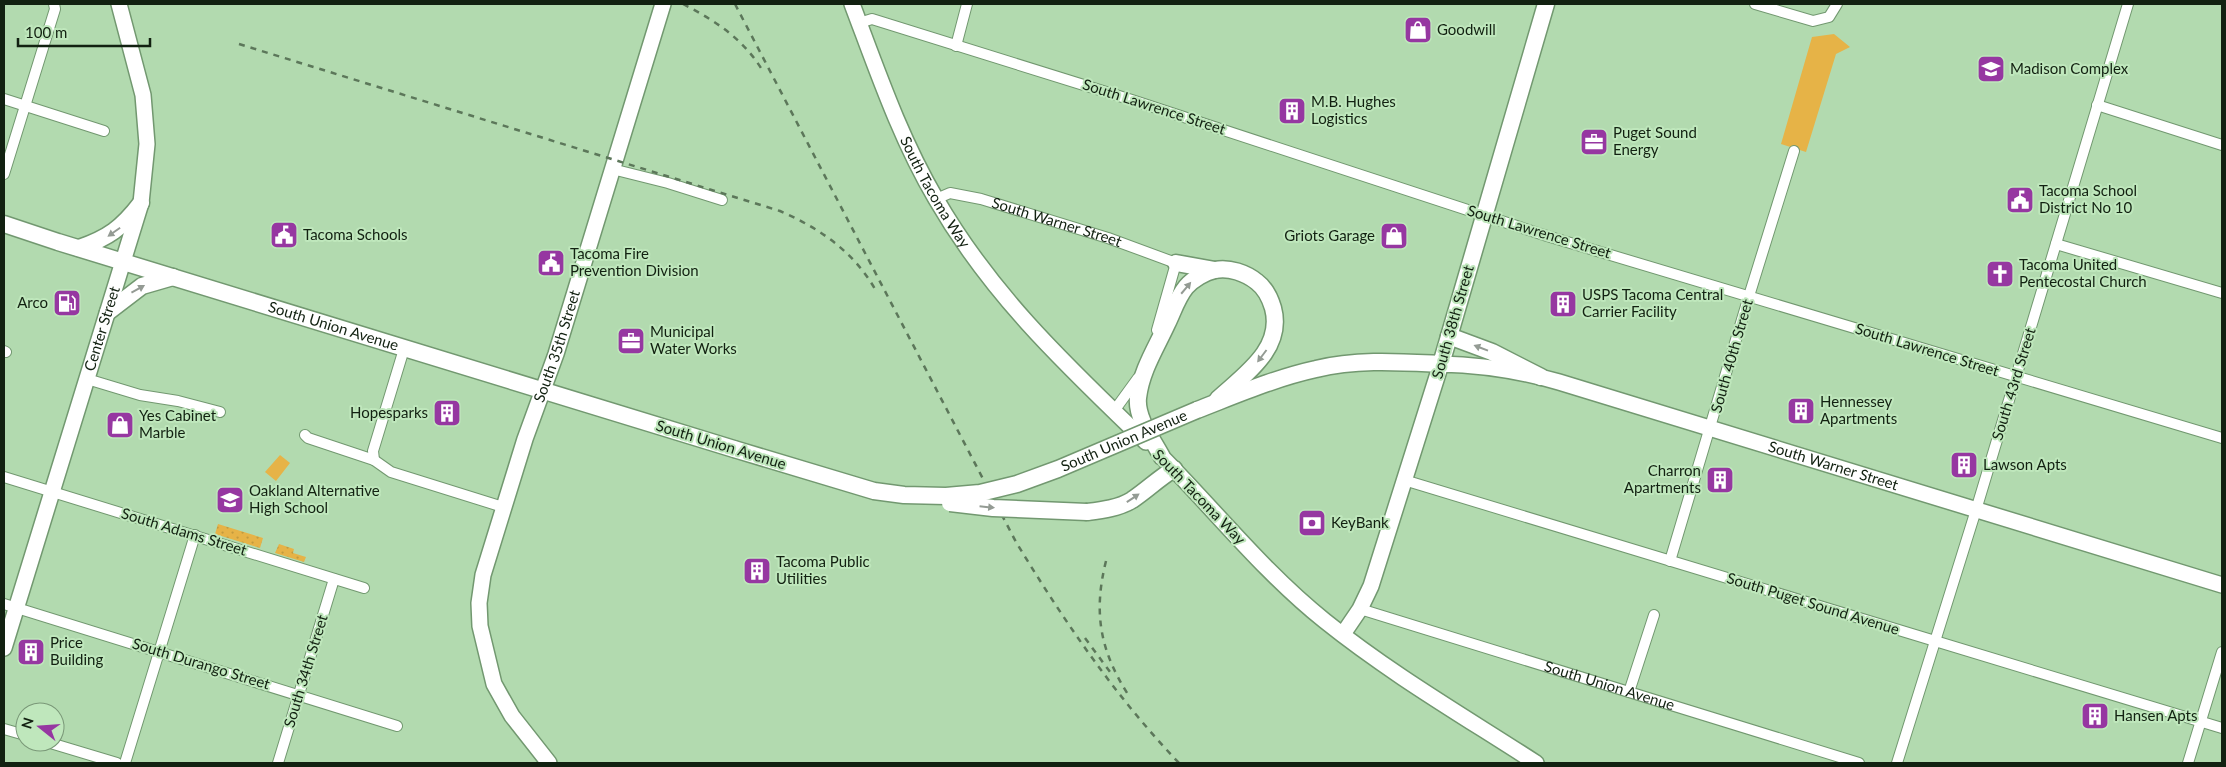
<svg xmlns="http://www.w3.org/2000/svg" width="2226" height="767" font-family="Lato,sans-serif">
<style>
.grass{fill:url(#grass-dots)}
.garden{fill:#e6b347}
.lines{fill:none;stroke-linecap:round;stroke-linejoin:round}
.street-casing{stroke:#729870;stroke-width:12}
.secondary-casing{stroke:#729870;stroke-width:18}
.primary-casing{stroke:#729870;stroke-width:19}
.street{stroke:#fff;stroke-width:10}
.secondary{stroke:#fff;stroke-width:15}
.primary{stroke:#fff;stroke-width:16}
.rail{stroke:#5c775a;stroke-width:2.5;stroke-dasharray:6 6;stroke-linecap:butt}
.primary-bridge-casing{stroke:#729870;stroke-width:19;stroke-linecap:butt}
.primary-bridge{stroke:#fff;stroke-width:16}
.oneway{fill:#949b94}
.labels{text-anchor:middle;stroke-width:4;stroke-linejoin:round;paint-order:stroke}
.poi-label{font-size:15px;fill:#122111;stroke:#bfe7bc;text-anchor:start}
.street-label{font-size:15px;fill:#122111;stroke:#bfe7bc}
</style>
<defs>
<pattern id="grass-dots" width="8" height="8" patternUnits="userSpaceOnUse" patternTransform="scale(1.25)"><rect width="8" height="8" fill="#e6b347"/><path d="M2 2h.1M6 6h.1" fill="none" stroke="#c49a3d" stroke-width="1.8" stroke-linecap="round"/></pattern>
</defs>
<rect width="100%" height="100%" fill="#b2daaf"/>
<path class="grass" d="M 218,524 L 263,538 L 260,548 L 215,534 Z
M 279,544 L 294,549 L 293,553 L 306,557 L 304,562 L 275,553 Z"/>
<path class="garden" d="M 1834,34 L 1850,47 L 1836,54 L 1806,152 L 1781,144 L 1812,37 Z
M 280,455 L 290,463 L 276,481 L 265,472 Z"/>
<g class="lines">
<defs>
<g id="street">
<path d="M 1755,4 L 1813,21 L 1829,17 L 1837,4"/>
<path d="M 859,23 L 872,19 L 1135,101 L 1547,236 L 2222,438"/>
<path d="M 956,46 L 967,4"/>
<path d="M 4,99 L 104,131"/>
<path d="M 2097,105 L 2222,145"/>
<path d="M 612,169 L 668,183 L 722,200"/>
<path d="M 4,174 L 55,9 L 54,4"/>
<path id="s1" d="M 936,199 L 950,193 L 981,199 L 1108,238 L 1176,263 L 1157,330"/>
<path d="M 2056,244 L 2222,293"/>
<path d="M 4,351 L 6,352"/>
<path d="M 87,379 L 140,395 L 178,401 L 220,412"/>
<path d="M 1114,411 L 1138,378"/>
<path d="M 305,435 L 308,438 L 374,460 L 391,472 L 503,507"/>
<path d="M 374,460 L 373,451 L 404,349"/>
<path d="M 4,477 L 364,588"/>
<path d="M 1404,480 L 2222,728"/>
<path d="M 1670,561 L 1749,296 L 1794,151"/>
<path d="M 4,604 L 397,726"/>
<path id="s2" d="M 1360,609 L 1859,763"/>
<path d="M 1629,692 L 1654,615"/>
<path d="M 4,729 L 25,735"/>
<path d="M 47,742 L 117,763"/>
<path d="M 125,763 L 195,535"/>
<path d="M 278,763 L 334,579"/>
<path d="M 1897,763 L 1976,510 L 2128,4"/>
<path d="M 2188,763 L 2222,652"/>
</g>
<g id="secondary">
<path id="s3" d="M 852,4 C 877,70 900,138 936,199 C 992,296 1067,366 1146,442"/>
<path d="M 1165,460 C 1218,514 1266,574 1325,621 C 1391,674 1465,717 1536,763"/>
<path id="s4" d="M 1343,634 L 1360,609 L 1371,586 L 1441,364 C 1481,365 1521,371 1559,382 L 2222,585"/>
<path id="s5" d="M 4,648 L 141,203 L 147,144 L 143,95 L 119,4"/>
<path id="s6" d="M 549,763 L 512,716 L 494,684 L 480,626 L 479,603 L 483,575 L 525,439 L 556,354 L 663,4"/>
</g>
<g id="primary">
<path id="s7" d="M 4,224 L 58,242 L 734,449"/>
<path d="M 79,248 C 108,238 122,228 141,203"/>
<path d="M 1176,263 L 1215,270"/>
<path d="M 108,312 L 142,286 L 173,277"/>
<path d="M 1449,336 L 1492,352 L 1541,377"/>
<path d="M 1197,410 C 1236,395 1275,378 1316,369 C 1357,359 1399,362 1441,364 L 1546,4"/>
<path d="M 1162,457 C 1153,440 1136,418 1138,398 C 1141,371 1156,348 1167,324 C 1173,312 1177,298 1186,287 C 1193,279 1205,272 1215,270 C 1229,267 1246,273 1257,282 C 1265,288 1270,298 1273,308 C 1284,349 1244,375 1218,399"/>
<path d="M 1087,512 C 1103,510 1119,508 1132,500 C 1147,490 1159,478 1174,469"/>
</g>
</defs>
<use href="#street" class="street-casing"/>
<use href="#secondary" class="secondary-casing"/>
<use href="#primary" class="primary-casing"/>
<use href="#street" class="street"/>
<use href="#secondary" class="secondary"/>
<use href="#primary" class="primary"/>
<path class="rail" d="M 683,4 C 716,21 745,40 764,73
M 735,4 L 1016,542 C 1064,621 1115,696 1179,763
M 239,44 L 780,211 C 819,228 853,251 875,289
M 1106,561 C 1093,613 1100,651 1129,696
M 1085,638 L 1113,676"/>
<defs>
<g id="primary-bridge">
<path id="s8" d="M 734,449 L 874,491 L 904,495 L 946,496 L 980,493 L 1017,484 L 1058,469 L 1197,410"/>
<path d="M 950,503 L 993,508 L 1087,512"/>
</g>
</defs>
<use href="#primary-bridge" class="primary-bridge-casing"/>
<use href="#primary-bridge" class="primary-bridge"/>
</g>
<defs><path id="oneway-solid" d="M-6-.8H1V-3.2L6.5 0L1 3.2V.8H-6Z" transform="scale(1.25)"/></defs>
<g class="oneway">
<use href="#oneway-solid" transform="translate(114 232) rotate(145)"/>
<use href="#oneway-solid" transform="translate(1186 288) rotate(-50)"/>
<use href="#oneway-solid" transform="translate(138 289) rotate(-29)"/>
<use href="#oneway-solid" transform="translate(1481 348) rotate(-159)"/>
<use href="#oneway-solid" transform="translate(1262 356) rotate(127)"/>
<use href="#oneway-solid" transform="translate(1133 498) rotate(-34)"/>
<use href="#oneway-solid" transform="translate(987 507) rotate(6)"/>
</g>
<defs>
<symbol id="shop-square" viewBox="-11 -11 22 22"><rect x="-9" y="-9" width="18" height="18" rx="4" fill="#9637a1" stroke="#bfe7bc"/><path d="M-5-2.5h2.3a2.7 3.5 0 0 1 5.4 0H5L5.5 6h-11ZM-1.5-2.5h3a1.5 2.3 0 0 0-3 0Z" fill="#fff"/></symbol>
<symbol id="school-square" viewBox="-11 -11 22 22"><rect x="-9" y="-9" width="18" height="18" rx="4" fill="#9637a1" stroke="#bfe7bc"/><path d="M0-5L7-2L0 1L-7-2ZM-4 1L0 2.5L4 1V4Q0 6-4 4Z" fill="#fff"/></symbol>
<symbol id="building-square" viewBox="-11 -11 22 22"><rect x="-9" y="-9" width="18" height="18" rx="4" fill="#9637a1" stroke="#bfe7bc"/><path d="M-4-6H4V6H1V3H-1V6H-4ZM-2.5-4.3h1.7v1.8h-1.7ZM.8-4.3h1.7v1.8H.8ZM-2.5-1h1.7V.8h-1.7ZM.8-1h1.7V.8H.8Z" fill="#fff"/></symbol>
<symbol id="office-square" viewBox="-11 -11 22 22"><rect x="-9" y="-9" width="18" height="18" rx="4" fill="#9637a1" stroke="#bfe7bc"/><path d="M-6-3h4V-5.5h4V-3h4V5H-6ZM-1-4.5V-3h2v-1.5ZM-6 0V1H6V0Z" fill="#fff"/></symbol>
<symbol id="civic-square" viewBox="-11 -11 22 22"><rect x="-9" y="-9" width="18" height="18" rx="4" fill="#9637a1" stroke="#bfe7bc"/><path d="M-.6-6.5H3V-4.5H.6V-3L4-1V1h2V6H-6V1h2V-1L-.6-3ZM-1.2 2.5V6h2.4V2.5Z" fill="#fff"/></symbol>
<symbol id="church-square" viewBox="-11 -11 22 22"><rect x="-9" y="-9" width="18" height="18" rx="4" fill="#9637a1" stroke="#bfe7bc"/><path d="M-1.2-6h2.4v3.5h3.3v2.4h-3.3V6h-2.4V-.1h-3.3v-2.4h3.3Z" fill="#fff"/></symbol>
<symbol id="fuel-square" viewBox="-11 -11 22 22"><rect x="-9" y="-9" width="18" height="18" rx="4" fill="#9637a1" stroke="#bfe7bc"/><path d="M-5.5-6h7V0h2V4h1.3V-2.5L3-4.5l.8-.8L6-3V5H2.5V1h-1V6h-7ZM-4.2-4.7v3.2H.2V-4.7Z" fill="#fff"/></symbol>
<symbol id="bank-square" viewBox="-11 -11 22 22"><rect x="-9" y="-9" width="18" height="18" rx="4" fill="#9637a1" stroke="#bfe7bc"/><path d="M-6-4H6V4H-6ZM0-2.3a2.3 2.3 0 1 0 0 4.6a2.3 2.3 0 1 0 0-4.6Z" fill="#fff"/></symbol>
</defs>
<g fill-rule="evenodd">
<use href="#shop-square" x="1402" y="14" width="32" height="32"/>
<use href="#school-square" x="1975" y="53" width="32" height="32"/>
<use href="#building-square" x="1276" y="95" width="32" height="32"/>
<use href="#office-square" x="1578" y="126" width="32" height="32"/>
<use href="#civic-square" x="2004" y="184" width="32" height="32"/>
<use href="#civic-square" x="268" y="219" width="32" height="32"/>
<use href="#shop-square" x="1378" y="220" width="32" height="32"/>
<use href="#civic-square" x="535" y="247" width="32" height="32"/>
<use href="#church-square" x="1984" y="258" width="32" height="32"/>
<use href="#fuel-square" x="51" y="287" width="32" height="32"/>
<use href="#building-square" x="1547" y="288" width="32" height="32"/>
<use href="#office-square" x="615" y="325" width="32" height="32"/>
<use href="#building-square" x="1785" y="395" width="32" height="32"/>
<use href="#building-square" x="431" y="397" width="32" height="32"/>
<use href="#shop-square" x="104" y="409" width="32" height="32"/>
<use href="#building-square" x="1948" y="449" width="32" height="32"/>
<use href="#building-square" x="1704" y="464" width="32" height="32"/>
<use href="#school-square" x="214" y="484" width="32" height="32"/>
<use href="#bank-square" x="1296" y="507" width="32" height="32"/>
<use href="#building-square" x="741" y="555" width="32" height="32"/>
<use href="#building-square" x="15" y="636" width="32" height="32"/>
<use href="#building-square" x="2079" y="700" width="32" height="32"/>
</g>
<g class="labels">
<g class="poi-label">
<text x="1437" y="35">Goodwill</text>
<text x="2010" y="74">Madison Complex</text>
<text x="1311" y="107">M.B. Hughes<tspan x="1311" dy="17">Logistics</tspan></text>
<text x="1613" y="138">Puget Sound<tspan x="1613" dy="17">Energy</tspan></text>
<text x="2039" y="196">Tacoma School<tspan x="2039" dy="17">District No 10</tspan></text>
<text x="303" y="240">Tacoma Schools</text>
<text x="1375" y="241" text-anchor="end">Griots Garage</text>
<text x="570" y="259">Tacoma Fire<tspan x="570" dy="17">Prevention Division</tspan></text>
<text x="2019" y="270">Tacoma United<tspan x="2019" dy="17">Pentecostal Church</tspan></text>
<text x="1582" y="300">USPS Tacoma Central<tspan x="1582" dy="17">Carrier Facility</tspan></text>
<text x="48" y="308" text-anchor="end">Arco</text>
<text x="650" y="337">Municipal<tspan x="650" dy="17">Water Works</tspan></text>
<text x="1820" y="407">Hennessey<tspan x="1820" dy="17">Apartments</tspan></text>
<text x="428" y="418" text-anchor="end">Hopesparks</text>
<text x="139" y="421">Yes Cabinet<tspan x="139" dy="17">Marble</tspan></text>
<text x="1983" y="470">Lawson Apts</text>
<text x="1701" y="476" text-anchor="end">Charron<tspan x="1701" dy="17">Apartments</tspan></text>
<text x="249" y="496">Oakland Alternative<tspan x="249" dy="17">High School</tspan></text>
<text x="1331" y="528">KeyBank</text>
<text x="776" y="567">Tacoma Public<tspan x="776" dy="17">Utilities</tspan></text>
<text x="50" y="648">Price<tspan x="50" dy="17">Building</tspan></text>
<text x="2114" y="721">Hansen Apts</text>
</g>
<g class="street-label">
<text transform="translate(1154 107) rotate(18)" y="5">South Lawrence Street</text>
<text dy="5" stroke="none"><textPath href="#s3" startOffset="206">South Tacoma Way</textPath></text>
<text dy="5" stroke="none"><textPath href="#s1" startOffset="126">South Warner Street</textPath></text>
<text transform="translate(1539 232) rotate(17)" y="5">South Lawrence Street</text>
<text transform="translate(1453 322) rotate(-74)" y="5">South 38th Street</text>
<text dy="5" stroke="none"><textPath href="#s7" startOffset="345">South Union Avenue</textPath></text>
<text dy="5" stroke="none"><textPath href="#s5" startOffset="334">Center Street</textPath></text>
<text dy="5" stroke="none"><textPath href="#s6" startOffset="448">South 35th Street</textPath></text>
<text transform="translate(1927 350) rotate(17)" y="5">South Lawrence Street</text>
<text transform="translate(1732 356) rotate(-74)" y="5">South 40th Street</text>
<text transform="translate(2014 384) rotate(-73)" y="5">South 43rd Street</text>
<text dy="5" stroke="none"><textPath href="#s8" startOffset="406">South Union Avenue</textPath></text>
<text transform="translate(721 445) rotate(17)" y="5">South Union Avenue</text>
<text dy="5" stroke="none"><textPath href="#s4" startOffset="695">South Warner Street</textPath></text>
<text transform="translate(1199 497) rotate(46)" y="5">South Tacoma Way</text>
<text transform="translate(184 532) rotate(17)" y="5">South Adams Street</text>
<text transform="translate(1813 604) rotate(17)" y="5">South Puget Sound Avenue</text>
<text transform="translate(201 664) rotate(17)" y="5">South Durango Street</text>
<text transform="translate(306 671) rotate(-73)" y="5">South 34th Street</text>
<text dy="5" stroke="none"><textPath href="#s2" startOffset="261">South Union Avenue</textPath></text>
</g>
</g>
<rect width="2226" height="767" fill="none" stroke="#122111" stroke-width="10"/>
<g transform="translate(40 727) rotate(287)"><circle r="24" fill="#bfe7bc" stroke="#7a9878"/>
<path d="M0-4L9 19L0 12L-9 19Z" fill="#9637a1"/>
<text y="-8" font-size="14" font-weight="bold" text-anchor="middle" fill="#122111">N</text>
</g>
<path d="M18 38v8h132v-8" fill="none" stroke="#122111" stroke-width="2.5"/>
<text x="25" y="38" font-size="15" fill="#122111" stroke="#bfe7bc" stroke-width="4" paint-order="stroke">100 m</text>
</svg>
